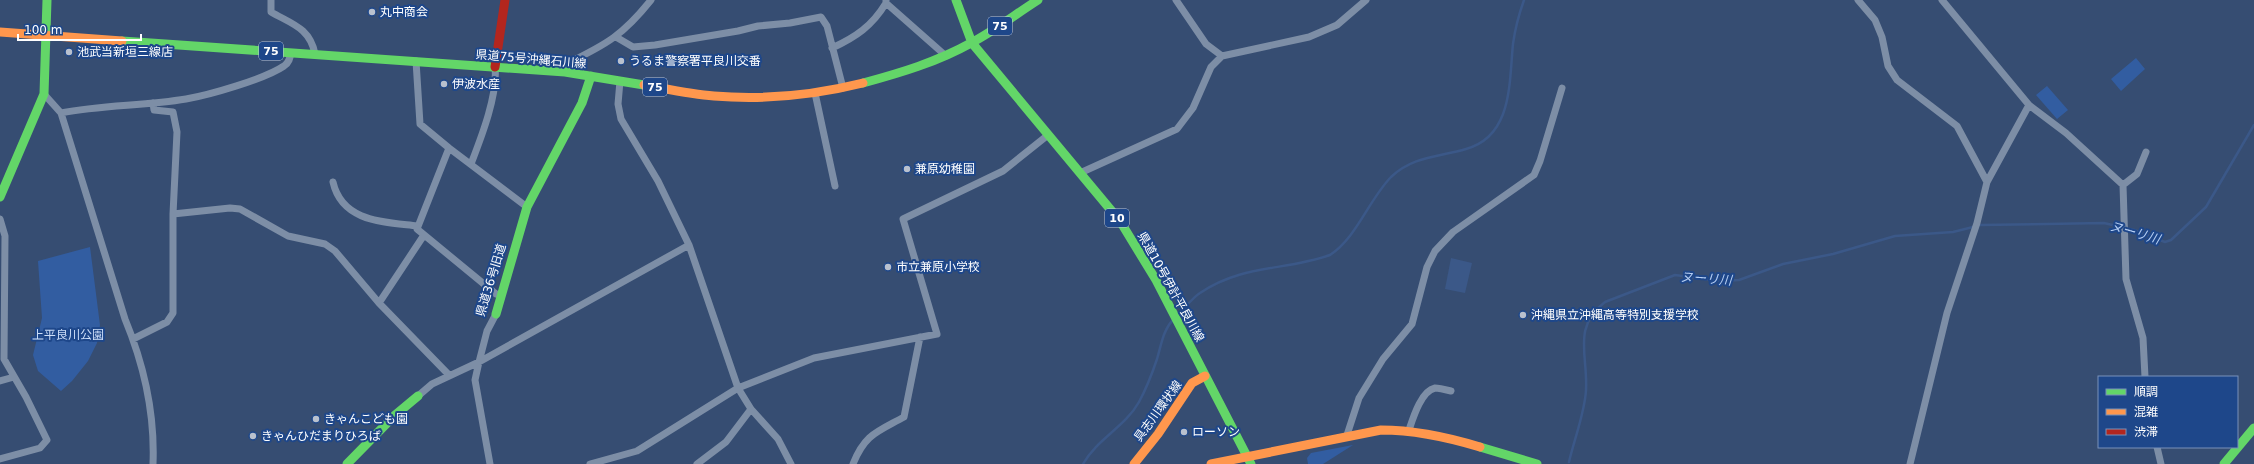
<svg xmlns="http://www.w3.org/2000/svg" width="2254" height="464" font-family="'DejaVu Sans','Noto Sans JP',sans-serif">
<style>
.green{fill:#325da1}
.water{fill:#3b5888}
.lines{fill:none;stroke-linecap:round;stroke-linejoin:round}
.stream{stroke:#3b5888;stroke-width:2.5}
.street{stroke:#7d8ea6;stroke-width:7}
.fast{stroke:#63d668;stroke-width:9}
.slow{stroke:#ff974d;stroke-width:9}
.jam{stroke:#b3261e;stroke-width:9}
.poi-dot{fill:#b9c1ce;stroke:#1e478a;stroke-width:1.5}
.labels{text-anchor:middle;stroke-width:4;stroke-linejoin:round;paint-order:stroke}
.shield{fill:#1e478a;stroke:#bcc8dc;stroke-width:1}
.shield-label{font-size:11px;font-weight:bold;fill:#fff}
.poi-label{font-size:12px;fill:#fff;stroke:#1e478a;text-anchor:start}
.street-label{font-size:12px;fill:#fff;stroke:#1e478a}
.park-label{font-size:12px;fill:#cedff9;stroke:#1e478a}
.water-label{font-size:13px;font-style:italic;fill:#b5cef3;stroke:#1e478a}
</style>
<rect width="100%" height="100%" fill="#364d72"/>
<path class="green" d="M 2136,58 L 2145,69 L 2121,91 L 2111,79 Z
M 2047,86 L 2068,110 L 2057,119 L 2036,95 Z
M 90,247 L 100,325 L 97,343 L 88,361 L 72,381 L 61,391 L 38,371 L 33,355 L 42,318 L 38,261 Z
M 1353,445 L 1323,464 L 1308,464 L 1307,458 L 1311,453 Z"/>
<path class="water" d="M 1451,258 L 1472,263 L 1465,293 L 1445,289 Z"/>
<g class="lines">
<path class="stream" d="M 1980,225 L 2104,223 L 2134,230 L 2165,242 L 2171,240 L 2206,207 L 2254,125
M 1178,315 C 1185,308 1192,298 1200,293 C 1243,264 1285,271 1330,255 C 1357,237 1368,201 1391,177 C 1413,156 1439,157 1466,149 C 1513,136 1509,82 1513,44 C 1515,29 1519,14 1524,0
M 1569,462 C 1574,440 1585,412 1586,390 C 1588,355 1572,327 1605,302 L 1675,275 L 1720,281 L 1739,280 L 1783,264 L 1833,254 L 1895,236 L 1953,232 L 1973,227
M 1083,464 C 1097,439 1125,427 1139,402 C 1146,389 1152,374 1157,359 C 1161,346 1163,330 1173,320"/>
<path class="street" d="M 271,0 L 271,12 C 292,24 310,28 315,54
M 886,0 L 886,3 L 946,56
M 1176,0 L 1206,44 L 1222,56
M 1858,0 L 1875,20 L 1882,37 L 1888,66 L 1897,80 L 1957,126 L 1987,182
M 1942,0 L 2029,105 L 2066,133 L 2123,185 L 2126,279 L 2143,338 L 2145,377
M 616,37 L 633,47 L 655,45 L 738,31 L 758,26 L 790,23 L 821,17 L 827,26 L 843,88
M 832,48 C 856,37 872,26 886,3
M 416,61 L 420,124 L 449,148 L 527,207
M 565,72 L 568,63 C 607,44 623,35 651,0
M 620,81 L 618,104 L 621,119 L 658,181 L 689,245 L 738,388 L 751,409 L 778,439 L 791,464
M 815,93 L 835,186
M 44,94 L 61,113 L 125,319 C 144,365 155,414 153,464
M 61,113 C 102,105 144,106 186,99 C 209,95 265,79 284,66 C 289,63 290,58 291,53
M 449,148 L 417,229 L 496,294 L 501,295
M 471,164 C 481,138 498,95 495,67
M 1080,173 L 1177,129 L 1193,108 L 1211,67 L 1222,56 L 1309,37 L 1337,25 L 1366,0
M 333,182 C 342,222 384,222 417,226
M 2123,185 L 2137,174 L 2146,152
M 173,214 L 230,208 L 240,209 L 288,236 L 325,244 L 335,251 L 379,303 L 449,375
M 0,219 L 5,236 L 4,359 L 26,397 L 47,440 L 40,448 L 0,459
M 379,303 L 424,235
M 133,339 L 167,322 L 173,313 L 173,214 L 177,132 L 173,112 L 154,110 L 153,103
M 0,381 L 14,377
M 418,396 L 432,384 L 479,362 L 487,331 L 496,314
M 1409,430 C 1413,418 1421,391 1435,388 C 1439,388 1447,390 1451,391
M 1347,435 L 1359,398 L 1383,359 L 1412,324 L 1427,267 L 1435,251 L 1453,232 L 1534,175 L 1540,161 L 1562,88
M 2157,447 L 2161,464
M 490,464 L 475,380 L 479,362 L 689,245
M 590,464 L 637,451 L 738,388 L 814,358 L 937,334 L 903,219 L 1003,171 L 1048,135
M 697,464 L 726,442 L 751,409
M 853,464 C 865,434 877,432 904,417 L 920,337
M 1910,464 L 1947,313 L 1977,223 L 1987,182 L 2029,105"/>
<path class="fast" d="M 956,0 L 972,43
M 122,41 L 565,72 L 644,85
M 972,43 L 1120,221 L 1156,280 L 1251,464
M 863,83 C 900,73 937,62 971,43 C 994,31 1016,14 1038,0
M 0,197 L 44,94 L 47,0
M 496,314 L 527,207 L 582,103 L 591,76
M 1480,447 L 1537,464
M 347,464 L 394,416 L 418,396
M 2224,464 L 2254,428"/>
<path class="slow" d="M 0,32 L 122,41
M 644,85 C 667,89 690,94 714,96 C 763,100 815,95 863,83
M 1134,464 L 1158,434 L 1192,383 L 1205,376
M 1211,464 L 1381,430 C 1416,430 1447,437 1480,447"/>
<path class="jam" d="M 495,67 L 505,0"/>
</g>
<g class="poi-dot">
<circle cx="372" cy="12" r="4"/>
<circle cx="69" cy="52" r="4"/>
<circle cx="621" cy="61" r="4"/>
<circle cx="444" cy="84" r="4"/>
<circle cx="907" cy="169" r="4"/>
<circle cx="888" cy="267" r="4"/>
<circle cx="1523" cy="315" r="4"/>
<circle cx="316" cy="419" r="4"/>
<circle cx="1184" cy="432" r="4"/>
<circle cx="253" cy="436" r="4"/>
</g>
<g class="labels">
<g class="shield">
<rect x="988" y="17" width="24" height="18" rx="3"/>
<rect x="259" y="42" width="24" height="18" rx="3"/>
<rect x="643" y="78" width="24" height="18" rx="3"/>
<rect x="1105" y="209" width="24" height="18" rx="3"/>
</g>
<g class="shield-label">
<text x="1000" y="30">75</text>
<text x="271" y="55">75</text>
<text x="655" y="91">75</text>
<text x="1117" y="222">10</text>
</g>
<g class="poi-label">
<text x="380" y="16">丸中商会</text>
<text x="77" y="56">池武当新垣三線店</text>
<text x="629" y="65">うるま警察署平良川交番</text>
<text x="452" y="88">伊波水産</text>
<text x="915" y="173">兼原幼稚園</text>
<text x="896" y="271">市立兼原小学校</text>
<text x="1531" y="319">沖縄県立沖縄高等特別支援学校</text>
<text x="324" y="423">きゃんこども園</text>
<text x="1192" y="436">ローソン</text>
<text x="261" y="440">きゃんひだまりひろば</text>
</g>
<g class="street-label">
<text transform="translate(531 59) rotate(5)" y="4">県道75号沖縄石川線</text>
<text transform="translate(491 280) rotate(-73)" y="4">県道36号旧道</text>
<text transform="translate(1171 287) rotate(61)" y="4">県道10号伊計平良川線</text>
<text transform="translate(1158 411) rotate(-54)" y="4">具志川環状線</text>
</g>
<g class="park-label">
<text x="68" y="339">上平良川公園</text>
</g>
<g class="water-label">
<text transform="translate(2135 232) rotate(16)" y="5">ヌーリ川</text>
<text transform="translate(1706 278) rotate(4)" y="5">ヌーリ川</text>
</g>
</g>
<rect x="2098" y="376" width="140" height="72" fill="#1e478a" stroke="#7891b9"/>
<rect x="2106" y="389" width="20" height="6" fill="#63d668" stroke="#7891b9"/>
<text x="2134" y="396" font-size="12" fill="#ffffff">順調</text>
<rect x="2106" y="409" width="20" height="6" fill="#ff974d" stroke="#7891b9"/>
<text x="2134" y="416" font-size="12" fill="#ffffff">混雑</text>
<rect x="2106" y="429" width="20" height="6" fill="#b3261e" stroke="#7891b9"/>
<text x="2134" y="436" font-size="12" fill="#ffffff">渋滞</text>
<path d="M18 34v6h123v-6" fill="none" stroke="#ffffff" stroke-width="2"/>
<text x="24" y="34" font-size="12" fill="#ffffff" stroke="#1e478a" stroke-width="3" paint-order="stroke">100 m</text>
</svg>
